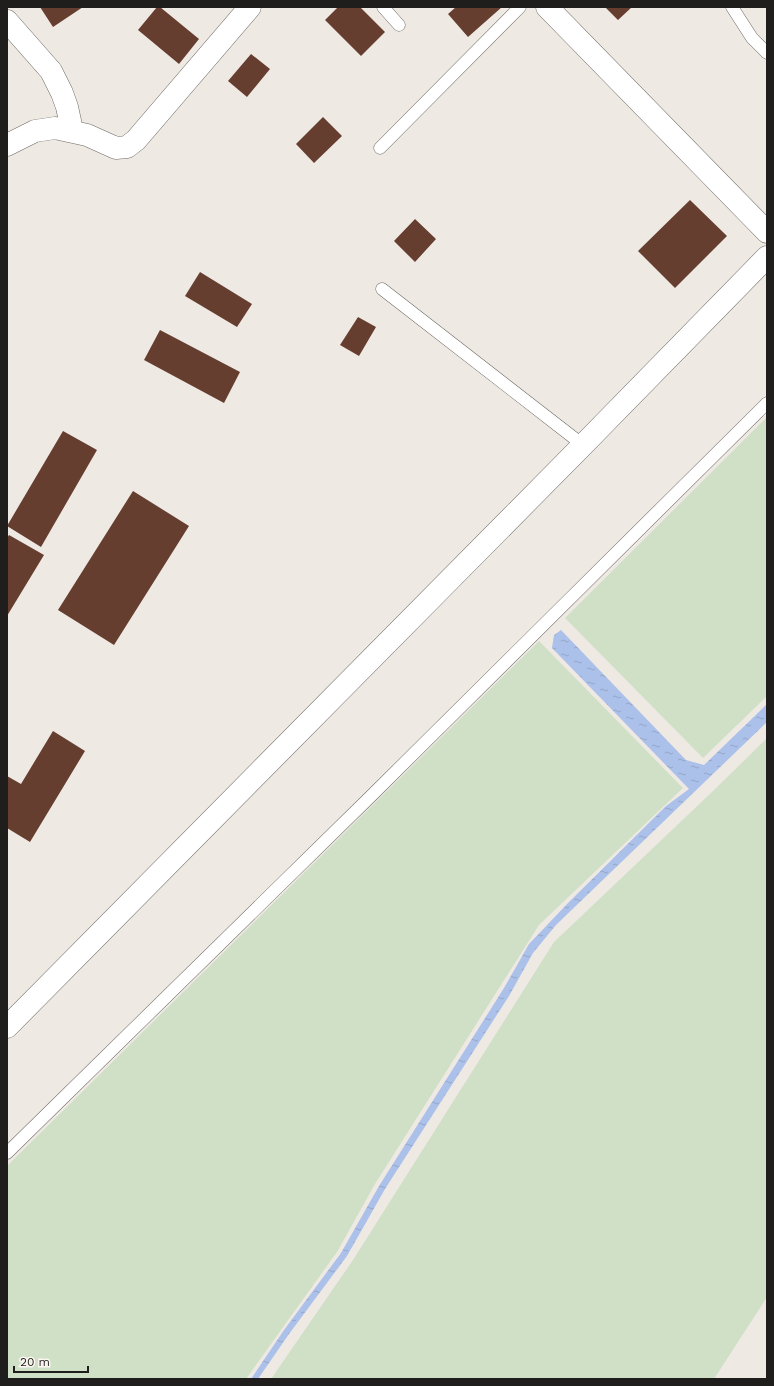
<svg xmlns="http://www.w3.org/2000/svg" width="774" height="1386" font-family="'Work Sans',sans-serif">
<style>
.green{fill:#cfe0c7}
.water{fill:url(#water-ripples)}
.building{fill:#663e2f}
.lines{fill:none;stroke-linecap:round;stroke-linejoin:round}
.lane-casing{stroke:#6e6a65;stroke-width:13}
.street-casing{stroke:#6e6a65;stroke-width:23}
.secondary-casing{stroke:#6e6a65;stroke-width:23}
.lane{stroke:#fff;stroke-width:12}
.street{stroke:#fff;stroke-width:22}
.secondary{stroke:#fff;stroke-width:22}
</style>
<defs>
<pattern id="water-ripples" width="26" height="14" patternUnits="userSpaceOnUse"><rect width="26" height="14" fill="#acc1ea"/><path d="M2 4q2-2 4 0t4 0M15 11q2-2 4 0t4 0" fill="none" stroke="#94a5c8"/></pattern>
</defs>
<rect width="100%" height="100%" fill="#efe9e4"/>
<path class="green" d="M 767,417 L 767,696 L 703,758 L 565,618 Z
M 539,641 L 683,788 L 539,925 L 375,1184 L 337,1252 L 246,1379 L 7,1379 L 7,1166 Z
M 767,738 L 767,1297 L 714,1379 L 271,1379 L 353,1260 L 554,942 L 712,792 Z"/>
<path class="water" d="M 561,630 L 686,760 L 704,765 L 767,704 L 767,722 L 556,925 L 533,953 L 509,996 L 385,1189 L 347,1256 L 289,1334 L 258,1379 L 251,1379 L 284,1330 L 341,1253 L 379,1186 L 504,988 L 529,944 L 568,903 L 666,806 L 689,789 L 552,648 L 554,635 Z"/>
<path class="building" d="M 40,7 L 83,7 L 53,27 Z
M 157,7 L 160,7 L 199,39 L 179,64 L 138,30 Z
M 338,7 L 360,7 L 385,32 L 361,56 L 325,20 Z
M 456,7 L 502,7 L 468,37 L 448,14 Z
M 605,7 L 632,7 L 618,20 Z
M 251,54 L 270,69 L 247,97 L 228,81 Z
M 323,117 L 342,136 L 314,163 L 296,144 Z
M 690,200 L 727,236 L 675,288 L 638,251 Z
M 415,219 L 436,239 L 415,262 L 394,241 Z
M 200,272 L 252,304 L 237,327 L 185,296 Z
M 358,317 L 376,327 L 359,356 L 340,345 Z
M 160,330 L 240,372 L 224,403 L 144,360 Z
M 63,431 L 97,450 L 41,547 L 7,526 Z
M 133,491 L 189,526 L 114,645 L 58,610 Z
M 9,535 L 44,555 L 7,616 L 7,538 Z
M 53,731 L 85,751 L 30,842 L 7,828 L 7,776 L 21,784 Z"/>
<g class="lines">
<defs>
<path id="lane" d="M 383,7 L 399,25
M 732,7 L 752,38 L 767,53
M 380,148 L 520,7
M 382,289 L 583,445
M 7,1153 L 370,797 L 767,403"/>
<path id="street" d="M 547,7 L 767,232
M 7,21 L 51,71 L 62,93 L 67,107 L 72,130
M 7,145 L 35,131 L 55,128 L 87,135 L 116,148 L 127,147 L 136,140 L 250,7"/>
<path id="secondary" d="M 7,1027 L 583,445 L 767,257"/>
</defs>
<use href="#lane" class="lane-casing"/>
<use href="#street" class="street-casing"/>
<use href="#secondary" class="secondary-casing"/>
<use href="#lane" class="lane"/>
<use href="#street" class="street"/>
<use href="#secondary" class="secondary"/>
</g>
<rect width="774" height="1386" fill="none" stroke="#201e1c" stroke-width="16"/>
<path d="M14 1366v6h74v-6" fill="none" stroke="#201e1c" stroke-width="2"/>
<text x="20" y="1366" font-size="12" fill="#201e1c" stroke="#fcf7f2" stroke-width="3" paint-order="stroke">20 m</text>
</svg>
